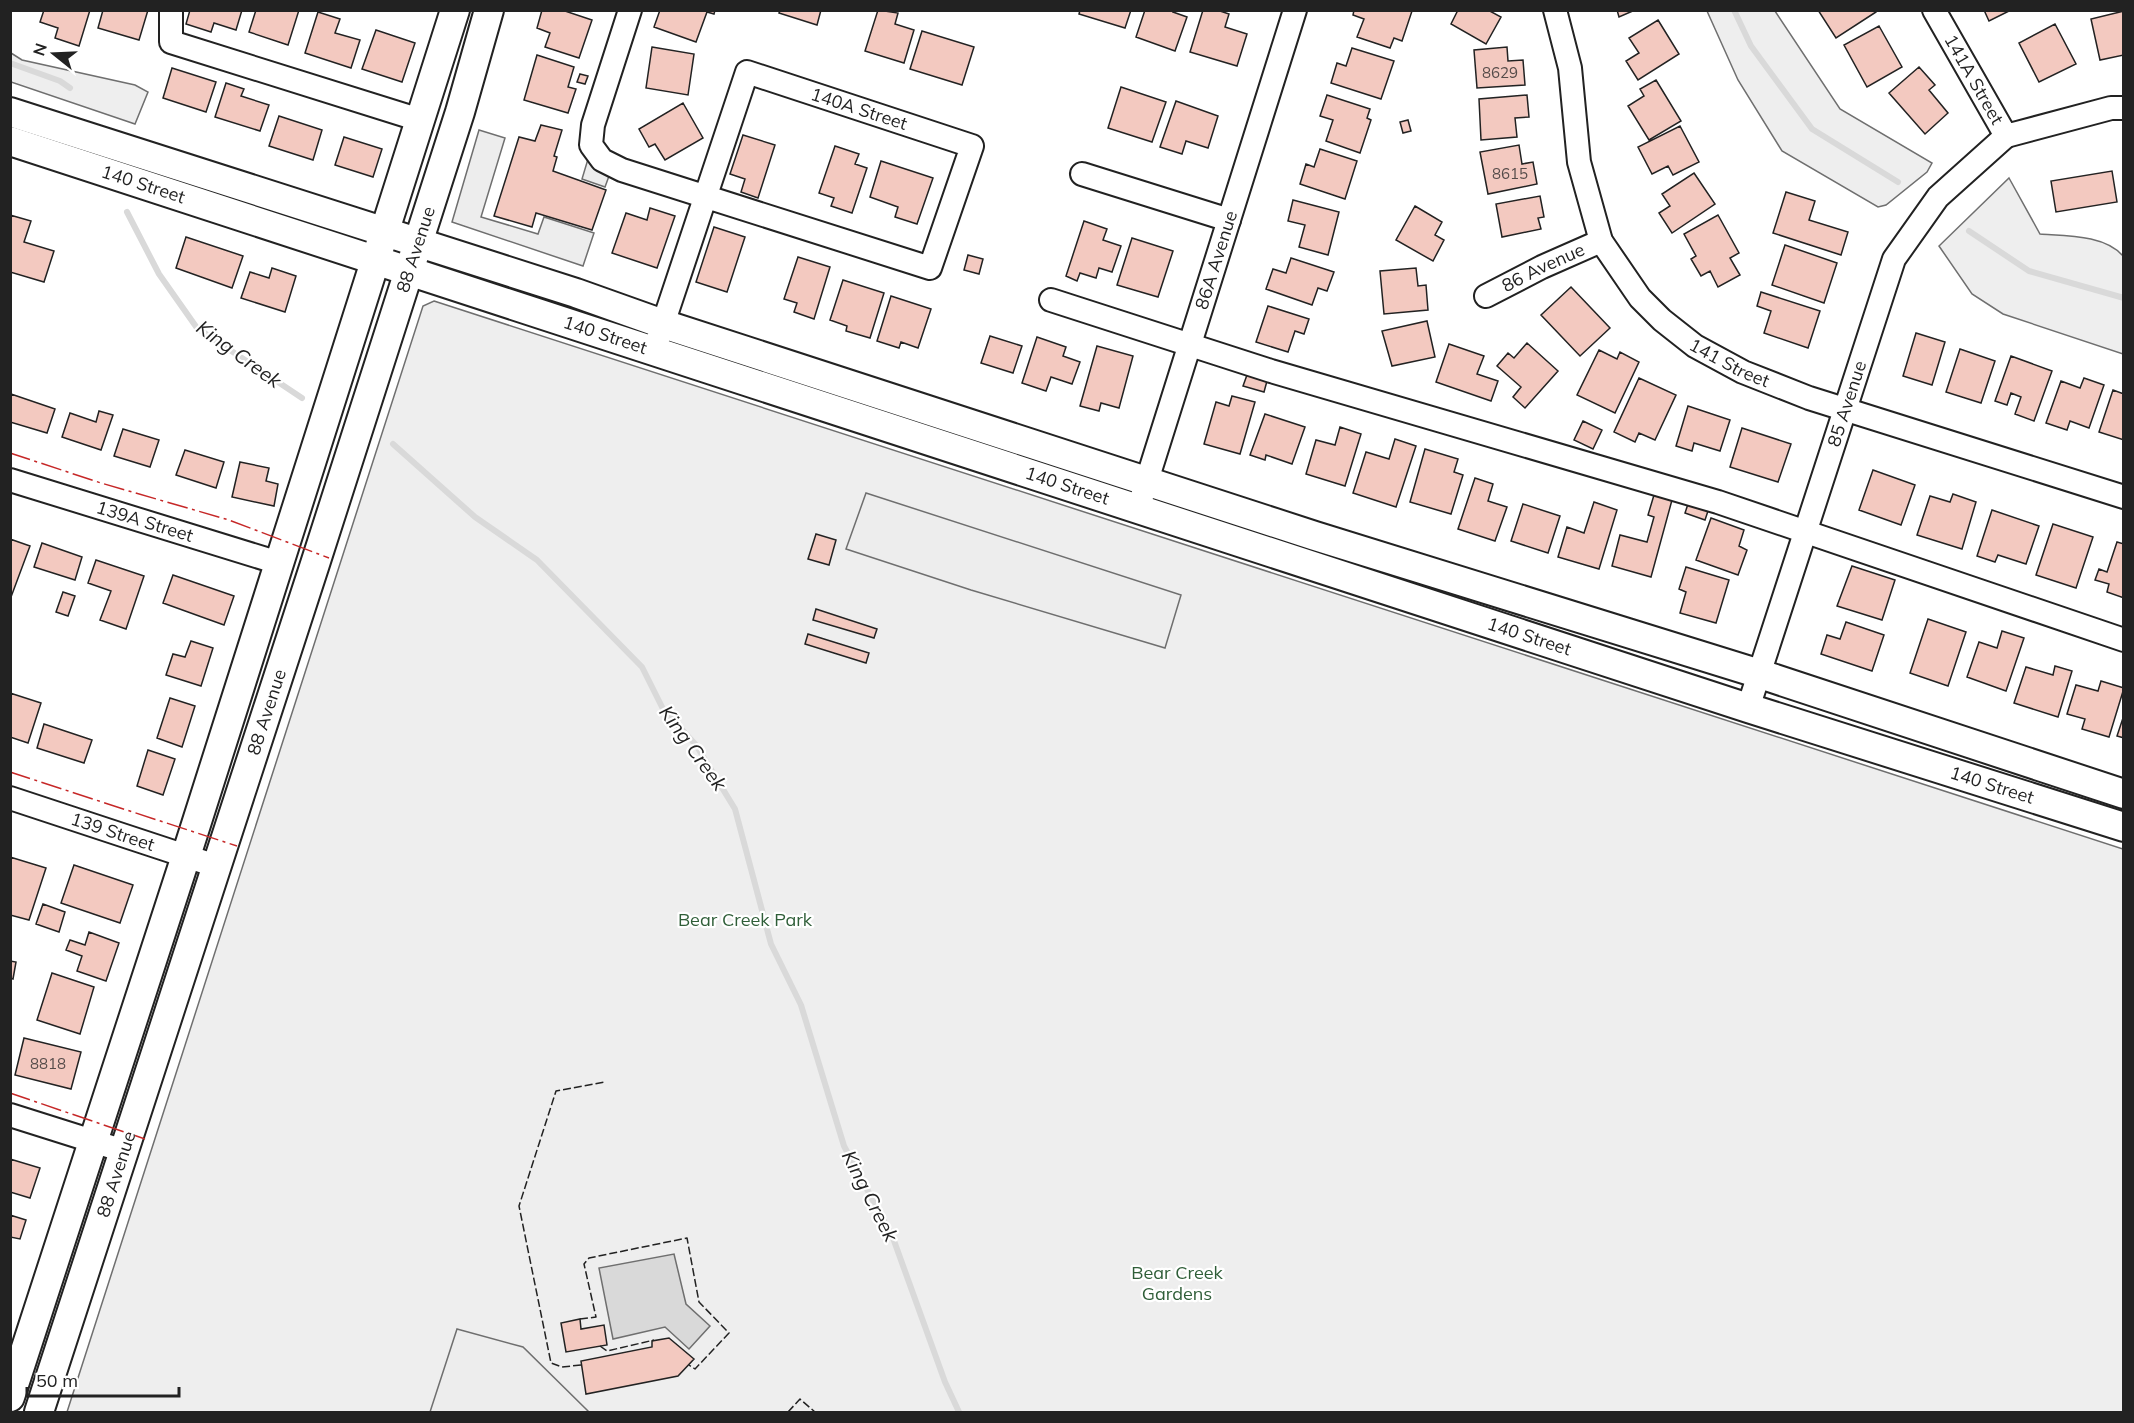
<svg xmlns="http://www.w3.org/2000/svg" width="2134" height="1423" font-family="Mulish,sans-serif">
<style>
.green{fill:#eee;stroke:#6f6f6f;stroke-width:1.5}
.parking{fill:#ededed;stroke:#6f6f6f;stroke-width:1.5}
.water{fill:#d9d9d9;stroke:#6f6f6f;stroke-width:1.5}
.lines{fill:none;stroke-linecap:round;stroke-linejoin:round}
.stream{stroke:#d9d9d9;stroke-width:6}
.building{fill:#f3c9c0;stroke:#222;stroke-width:1.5}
.minor-casing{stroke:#222;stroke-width:26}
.major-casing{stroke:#222;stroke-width:32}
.minor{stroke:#fff;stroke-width:22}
.major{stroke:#fff;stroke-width:28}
.fence{stroke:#222;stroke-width:1.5;stroke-dasharray:8 3;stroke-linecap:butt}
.power{stroke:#c62828;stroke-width:1.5;stroke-dasharray:21 4.5 3 4.5;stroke-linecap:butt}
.labels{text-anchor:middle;stroke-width:4.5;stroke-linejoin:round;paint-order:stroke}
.number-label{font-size:15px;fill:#564c4a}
.street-label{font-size:18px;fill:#222;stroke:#fff}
.park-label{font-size:18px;fill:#2f5e38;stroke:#fff}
.water-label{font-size:20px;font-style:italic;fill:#222;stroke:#fff}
</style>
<rect width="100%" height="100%" fill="#fff"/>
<path class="green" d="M 1707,11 L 1775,11 L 1840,109 L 1932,163 L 1927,172 L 1886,205 L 1878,207 L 1782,151 L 1738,80 Z
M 11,53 L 22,60 L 135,85 L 148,92 L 135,124 L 11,82 Z
M 2009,178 L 2040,234 C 2067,236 2105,235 2123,256 L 2123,354 L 2003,314 L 1972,294 L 1939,246 Z
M 434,301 L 2123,849 L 2123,1412 L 67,1412 L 423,306 Z"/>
<path class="parking" d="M 479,130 L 505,138 L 481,217 L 538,234 L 544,217 L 594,233 L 583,266 L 452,222 Z
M 588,159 L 609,176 L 605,187 L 582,179 Z
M 866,493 L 1181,595 L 1165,648 L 971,590 L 846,549 Z
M 457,1329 L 523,1347 L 589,1412 L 430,1412 Z"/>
<path class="water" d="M 674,1254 L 686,1304 L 710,1326 L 689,1349 L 665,1327 L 613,1339 L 599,1268 Z"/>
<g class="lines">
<path class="stream" d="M 1734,10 L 1751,46 L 1812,129 L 1898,182
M 10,63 L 60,81 L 70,88
M 127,212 L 159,274 L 197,328 L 302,398
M 1969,231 L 2029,271 L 2124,298
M 393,444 L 475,517 L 537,560 L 642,667 L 663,709 L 696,745 L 735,809 L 771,944 L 801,1005 L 844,1146 L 893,1238 L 945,1382 L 959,1412"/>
</g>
<path class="building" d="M 44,10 L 90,10 L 79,46 L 55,38 L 58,28 L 40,22 Z
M 103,10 L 148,10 L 139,40 L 98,28 Z
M 190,10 L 242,10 L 236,30 L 214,23 L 211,32 L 186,24 Z
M 256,10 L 299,10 L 288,45 L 249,32 Z
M 542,10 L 562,10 L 592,20 L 579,58 L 545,47 L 550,33 L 537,28 Z
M 660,10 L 715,10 L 714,14 L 707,12 L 696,42 L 654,27 Z
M 780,10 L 821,10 L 817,25 L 779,13 Z
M 878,10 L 898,13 L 895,24 L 914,30 L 904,63 L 865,51 Z
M 1080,10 L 1131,10 L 1125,28 L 1079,14 Z
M 1145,10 L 1174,10 L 1173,12 L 1187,17 L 1175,51 L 1136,37 Z
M 1203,10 L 1217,10 L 1229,14 L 1225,27 L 1247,34 L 1237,66 L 1190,52 Z
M 1354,10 L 1411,10 L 1412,11 L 1402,41 L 1394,38 L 1390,48 L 1357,37 L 1364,19 L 1353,15 Z
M 1458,10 L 1488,10 L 1501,17 L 1486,44 L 1451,24 Z
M 1617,10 L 1635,10 L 1619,17 Z
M 1818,10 L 1876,10 L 1876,12 L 1836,38 Z
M 1984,10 L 2011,10 L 1989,21 Z
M 2124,11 L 2124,55 L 2100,60 L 2091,19 Z
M 318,12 L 340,19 L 335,33 L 360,40 L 351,68 L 305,53 Z
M 1658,20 L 1679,54 L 1638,80 L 1626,61 L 1639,53 L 1629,38 Z
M 2055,24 L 2076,64 L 2039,82 L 2019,43 Z
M 1879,26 L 1902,67 L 1867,87 L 1844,45 Z
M 376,30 L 415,43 L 402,82 L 362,69 Z
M 922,31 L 974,47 L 962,85 L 910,69 Z
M 652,47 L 694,54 L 688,95 L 646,88 Z
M 1507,47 L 1508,61 L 1523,60 L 1525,85 L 1477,88 L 1474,50 Z
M 1352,48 L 1394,61 L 1381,99 L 1331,83 L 1337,63 L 1346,66 Z
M 537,55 L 574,67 L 568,87 L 576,89 L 568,113 L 524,100 Z
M 1919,67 L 1935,85 L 1929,90 L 1948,113 L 1925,134 L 1889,93 Z
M 172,68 L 216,82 L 206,112 L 163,98 Z
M 580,74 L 588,76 L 585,84 L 577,82 Z
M 1656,80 L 1681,121 L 1649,140 L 1628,106 L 1644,96 L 1640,89 Z
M 226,83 L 244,89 L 241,96 L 269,105 L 260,131 L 215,117 Z
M 1121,87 L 1166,102 L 1152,142 L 1108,128 Z
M 1327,95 L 1370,109 L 1367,118 L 1371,120 L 1360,153 L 1326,141 L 1333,120 L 1320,116 Z
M 1527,95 L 1529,117 L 1515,118 L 1517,137 L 1481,140 L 1479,99 Z
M 1176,101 L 1218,116 L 1208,148 L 1186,141 L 1182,154 L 1160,147 Z
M 683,103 L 703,138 L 665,160 L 655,144 L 649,147 L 639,129 Z
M 279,116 L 322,130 L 313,160 L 269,146 Z
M 1408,120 L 1411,131 L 1403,133 L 1400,122 Z
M 541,125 L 562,130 L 554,156 L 557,157 L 553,171 L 606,190 L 592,230 L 536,213 L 532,227 L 494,216 L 519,137 L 535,141 Z
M 1680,126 L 1699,162 L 1673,175 L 1668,166 L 1652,174 L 1638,147 Z
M 743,135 L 775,145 L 758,198 L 741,192 L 745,179 L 730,174 Z
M 344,137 L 382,149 L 373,177 L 335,165 Z
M 1519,145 L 1522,164 L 1533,162 L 1537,184 L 1488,194 L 1480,152 Z
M 835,146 L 859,154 L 855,164 L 867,168 L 852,213 L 831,206 L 834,198 L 819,193 Z
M 1320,149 L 1357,161 L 1345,199 L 1300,184 L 1306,164 L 1314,167 Z
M 881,161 L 933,178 L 917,224 L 895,217 L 898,207 L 870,197 Z
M 2112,171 L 2117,202 L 2056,212 L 2051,181 Z
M 1694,173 L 1715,204 L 1672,233 L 1659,213 L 1670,206 L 1662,194 Z
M 1786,192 L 1815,201 L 1809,220 L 1848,232 L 1841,255 L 1773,233 Z
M 1540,196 L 1544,217 L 1538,218 L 1541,229 L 1502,237 L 1496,204 Z
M 1293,200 L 1339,212 L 1328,255 L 1299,247 L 1305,225 L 1288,221 Z
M 1415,206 L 1442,222 L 1435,235 L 1444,240 L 1433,261 L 1396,240 Z
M 650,208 L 675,216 L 657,268 L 612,253 L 626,213 L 647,220 Z
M 10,215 L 31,221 L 24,242 L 54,251 L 44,282 L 10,272 Z
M 1718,215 L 1739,253 L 1730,258 L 1740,275 L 1718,287 L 1710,271 L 1701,276 L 1691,259 L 1696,256 L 1684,234 Z
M 1084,221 L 1107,229 L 1103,240 L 1121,246 L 1112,272 L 1099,268 L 1096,278 L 1080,273 L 1077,281 L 1066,276 Z
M 714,227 L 745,237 L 727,292 L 696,282 Z
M 186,237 L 243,256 L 232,288 L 176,268 Z
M 1132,238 L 1173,251 L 1158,297 L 1117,285 Z
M 1785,245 L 1837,263 L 1824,303 L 1772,285 Z
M 968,255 L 983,259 L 979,274 L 964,270 Z
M 798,257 L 830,267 L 814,319 L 794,312 L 797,303 L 784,299 Z
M 1291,258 L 1334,272 L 1327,291 L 1318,288 L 1312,305 L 1266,289 L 1273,269 L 1286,273 Z
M 272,268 L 296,276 L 285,312 L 241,298 L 250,272 L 269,278 Z
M 1416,268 L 1418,286 L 1426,285 L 1428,310 L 1384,314 L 1380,271 Z
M 843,280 L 884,293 L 870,338 L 846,331 L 847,326 L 830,320 Z
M 1571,287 L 1610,328 L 1580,356 L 1541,315 Z
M 1761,292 L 1820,311 L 1808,348 L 1764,333 L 1771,311 L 1757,306 Z
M 891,296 L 931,309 L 918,348 L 901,342 L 899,348 L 877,341 Z
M 1268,306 L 1309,319 L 1304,334 L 1295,331 L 1288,352 L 1256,342 Z
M 1427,321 L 1435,357 L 1392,366 L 1382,331 Z
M 1916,333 L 1945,342 L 1932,385 L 1903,376 Z
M 990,336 L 1022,346 L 1013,373 L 981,363 Z
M 1037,337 L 1066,347 L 1063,356 L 1080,362 L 1072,384 L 1051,377 L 1046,391 L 1022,383 Z
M 1527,343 L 1558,371 L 1525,408 L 1513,397 L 1521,387 L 1497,366 L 1508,353 L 1514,358 Z
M 1449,344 L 1484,356 L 1477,374 L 1498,381 L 1491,401 L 1436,382 Z
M 1097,346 L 1133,356 L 1119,408 L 1101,403 L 1099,411 L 1080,406 Z
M 1960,349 L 1995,361 L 1981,403 L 1946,392 Z
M 1599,350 L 1617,359 L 1620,352 L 1639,362 L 1615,413 L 1577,395 Z
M 2011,356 L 2052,371 L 2034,421 L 2015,414 L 2021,397 L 2011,393 L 2007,405 L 1995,401 Z
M 1247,375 L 1267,381 L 1264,392 L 1243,386 Z
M 1639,378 L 1676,395 L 1655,440 L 1639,433 L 1635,442 L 1614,432 Z
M 2084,378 L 2104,385 L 2089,428 L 2070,421 L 2067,430 L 2046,423 L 2061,381 L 2080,388 Z
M 2113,390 L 2124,394 L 2124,440 L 2099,432 Z
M 11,394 L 55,409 L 47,433 L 10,422 Z
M 1232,396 L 1255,402 L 1240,454 L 1204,444 L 1216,402 L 1229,406 Z
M 1688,406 L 1730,420 L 1720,451 L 1694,443 L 1692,451 L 1676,446 Z
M 99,411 L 113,415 L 101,450 L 62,437 L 70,413 L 96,422 Z
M 1265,414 L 1305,427 L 1292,464 L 1266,455 L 1265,460 L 1250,455 Z
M 1583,421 L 1602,430 L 1593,449 L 1574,440 Z
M 1340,427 L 1361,434 L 1345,486 L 1306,474 L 1316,440 L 1335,445 Z
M 1742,428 L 1791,444 L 1778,482 L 1730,467 Z
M 123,429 L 159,440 L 150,467 L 114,456 Z
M 1395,439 L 1416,446 L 1396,507 L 1353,493 L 1366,452 L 1389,459 Z
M 1425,449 L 1458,459 L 1454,472 L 1463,475 L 1451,514 L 1410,502 Z
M 185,450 L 224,462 L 216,488 L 176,475 Z
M 240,462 L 269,468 L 266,481 L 278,484 L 274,506 L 232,497 Z
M 1873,470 L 1915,485 L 1901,525 L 1859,510 Z
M 1475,478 L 1493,484 L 1488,501 L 1507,507 L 1495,541 L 1458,529 Z
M 1953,494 L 1976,502 L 1962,549 L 1917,535 L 1930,496 L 1950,502 Z
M 1654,495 L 1672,500 L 1651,577 L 1612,566 L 1620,535 L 1647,542 L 1654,517 L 1648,515 Z
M 1594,502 L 1617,510 L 1599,569 L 1558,557 L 1567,527 L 1584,533 Z
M 1523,504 L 1560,516 L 1548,553 L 1511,541 Z
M 1688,504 L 1708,511 L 1705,520 L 1685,513 Z
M 1992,510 L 2039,526 L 2026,564 L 1998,555 L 1995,562 L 1977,556 Z
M 1711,518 L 1744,530 L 1739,546 L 1747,550 L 1738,575 L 1696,560 Z
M 2053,524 L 2093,537 L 2076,588 L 2036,575 Z
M 816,534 L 836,540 L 829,565 L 808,559 Z
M 10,539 L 30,546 L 11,597 L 10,597 Z
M 2117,542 L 2124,544 L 2124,598 L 2107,592 L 2109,584 L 2095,580 L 2099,569 L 2107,572 Z
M 42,543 L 82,557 L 75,580 L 34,567 Z
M 96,560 L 144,576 L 126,629 L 100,620 L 111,591 L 88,583 Z
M 1852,566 L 1895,580 L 1882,620 L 1837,606 Z
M 1686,567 L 1729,580 L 1716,623 L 1680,613 L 1686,592 L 1679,589 Z
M 173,575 L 234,596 L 224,625 L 163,603 Z
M 63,592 L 75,596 L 68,616 L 56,612 Z
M 816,609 L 877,629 L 874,638 L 813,620 Z
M 1928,619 L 1966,632 L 1948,686 L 1910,673 Z
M 1846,622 L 1884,635 L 1872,671 L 1821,654 L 1827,635 L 1840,639 Z
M 2002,631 L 2024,638 L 2006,691 L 1967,677 L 1979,642 L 1997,648 Z
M 808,634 L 869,653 L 866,663 L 805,644 Z
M 191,641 L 213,648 L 201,686 L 166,675 L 173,654 L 185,657 Z
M 2055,666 L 2072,671 L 2058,717 L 2014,703 L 2026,667 L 2053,675 Z
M 2101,681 L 2124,688 L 2109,737 L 2082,729 L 2085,719 L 2067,714 L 2076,685 L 2098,691 Z
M 10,693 L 41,703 L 28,743 L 10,737 Z
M 170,698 L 195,706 L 182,747 L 157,738 Z
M 2124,715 L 2124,738 L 2117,736 Z
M 44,724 L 92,740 L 84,763 L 37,748 Z
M 148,750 L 175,759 L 163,795 L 137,786 Z
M 10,857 L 46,868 L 29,920 L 10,915 Z
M 74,865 L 133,885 L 120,923 L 61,903 Z
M 43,904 L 65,912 L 59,932 L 36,924 Z
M 89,932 L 119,943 L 106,981 L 77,971 L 82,956 L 66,950 L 70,940 L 85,945 Z
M 10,961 L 16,962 L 13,979 L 10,978 Z
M 52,973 L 94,987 L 80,1034 L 37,1020 Z
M 24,1038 L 81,1052 L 71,1089 L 15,1075 Z
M 10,1159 L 40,1168 L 30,1198 L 10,1192 Z
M 10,1215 L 26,1220 L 20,1239 L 10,1237 Z
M 580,1319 L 581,1329 L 604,1325 L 607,1345 L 566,1352 L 561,1323 Z
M 669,1338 L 694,1359 L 678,1376 L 586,1394 L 581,1361 L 652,1347 L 652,1341 Z"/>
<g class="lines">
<defs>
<g id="minor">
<path d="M 171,10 L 171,42 L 420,120"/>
<path d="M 630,10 L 593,125 L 591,145 L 602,160 L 622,170 L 930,268 L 972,146 L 747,72 C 717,161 687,250 658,339"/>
<path id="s1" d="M 1555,10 L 1570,68 L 1579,162 L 1601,241 L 1640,298 L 1662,320 L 1695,346 L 1743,372 L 1809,398 L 2124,497"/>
<path id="s2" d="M 1934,10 L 2006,136 L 2111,108 L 2124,108"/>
<path d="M 1082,174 L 1229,220"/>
<path id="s3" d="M 1486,296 L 1542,267 L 1601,241"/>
<path d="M 1051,300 L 1271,371 L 1718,502 L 2124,640"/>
<path id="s4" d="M 10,480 L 279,563"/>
<path id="s5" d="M 1138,509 L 1295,10"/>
<path id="s6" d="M 1748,708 L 1894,259 L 1938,197 L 2006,136"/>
<path id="s7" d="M 10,798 L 216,866"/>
<path d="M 10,1115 L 124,1151"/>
</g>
<g id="major">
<path d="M 10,112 L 576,293 L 663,324 L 1315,536 L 1760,674 L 2124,794"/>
<path id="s8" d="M 10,141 L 1748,708 L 2124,827"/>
<path d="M 10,1397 L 186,856 L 455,10"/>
<path id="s9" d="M 39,1412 L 315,564 L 460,112 L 489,10"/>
</g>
</defs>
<use href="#minor" class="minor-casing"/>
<use href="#major" class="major-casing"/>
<use href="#minor" class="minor"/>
<use href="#major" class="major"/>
<path class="fence" d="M 580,1319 L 596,1317 L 584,1264 L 589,1258 L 687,1238 L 699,1302 L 729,1333 L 695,1369 L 689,1365
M 600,1346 L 607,1351 L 654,1340
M 581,1365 L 562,1367 L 551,1363 L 519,1206 L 556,1091 L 605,1082
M 788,1412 L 800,1399 L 815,1412"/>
<path class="power" d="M 10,453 L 101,483 L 229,520 L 329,558
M 10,772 L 237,846
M 10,1093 L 145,1139"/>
</g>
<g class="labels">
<g class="number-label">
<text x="1500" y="78">8629</text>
<text x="1510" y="179">8615</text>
<text x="48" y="1069">8818</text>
</g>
<g class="street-label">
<text dy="6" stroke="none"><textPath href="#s2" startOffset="80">141A Street</textPath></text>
<text transform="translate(859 109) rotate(18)" y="6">140A Street</text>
<text dy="6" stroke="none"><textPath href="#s8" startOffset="140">140 Street</textPath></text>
<text dy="6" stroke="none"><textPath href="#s9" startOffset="1222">88 Avenue</textPath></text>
<text dy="6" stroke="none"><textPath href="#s5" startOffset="261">86A Avenue</textPath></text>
<text dy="6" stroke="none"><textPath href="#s3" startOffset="64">86 Avenue</textPath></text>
<text dy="6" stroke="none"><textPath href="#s8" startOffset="626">140 Street</textPath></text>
<text dy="6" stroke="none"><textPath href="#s1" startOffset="417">141 Street</textPath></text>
<text dy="6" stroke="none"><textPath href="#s6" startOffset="320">85 Avenue</textPath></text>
<text dy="6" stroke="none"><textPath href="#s8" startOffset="1112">140 Street</textPath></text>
<text dy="6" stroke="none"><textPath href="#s4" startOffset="141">139A Street</textPath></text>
<text dy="6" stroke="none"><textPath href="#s8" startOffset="1598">140 Street</textPath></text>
<text dy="6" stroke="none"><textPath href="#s9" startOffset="736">88 Avenue</textPath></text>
<text dy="6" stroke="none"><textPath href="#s8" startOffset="2084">140 Street</textPath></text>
<text dy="6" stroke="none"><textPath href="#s7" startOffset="108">139 Street</textPath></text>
<text dy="6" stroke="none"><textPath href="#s9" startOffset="250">88 Avenue</textPath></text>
</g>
<g class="park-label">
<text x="745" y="926">Bear Creek Park</text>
<text x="1177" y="1279">Bear Creek<tspan x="1177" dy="21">Gardens</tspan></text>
</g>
<g class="water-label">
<text transform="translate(239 354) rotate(36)" y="7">King Creek</text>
<text transform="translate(693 748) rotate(54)" y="7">King Creek</text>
<text transform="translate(870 1196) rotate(63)" y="7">King Creek</text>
</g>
</g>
<rect width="2134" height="1423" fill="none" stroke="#222222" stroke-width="24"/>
<g transform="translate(54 54) rotate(288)" stroke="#ffffff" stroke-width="4.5" paint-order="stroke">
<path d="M0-4.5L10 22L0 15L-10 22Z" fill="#222222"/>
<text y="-9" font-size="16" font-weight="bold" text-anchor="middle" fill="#222222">N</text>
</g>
<path d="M27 1387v9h152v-9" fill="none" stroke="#222222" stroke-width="3"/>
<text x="36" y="1387" font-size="18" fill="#222222" stroke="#ffffff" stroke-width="4.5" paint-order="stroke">50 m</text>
</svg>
